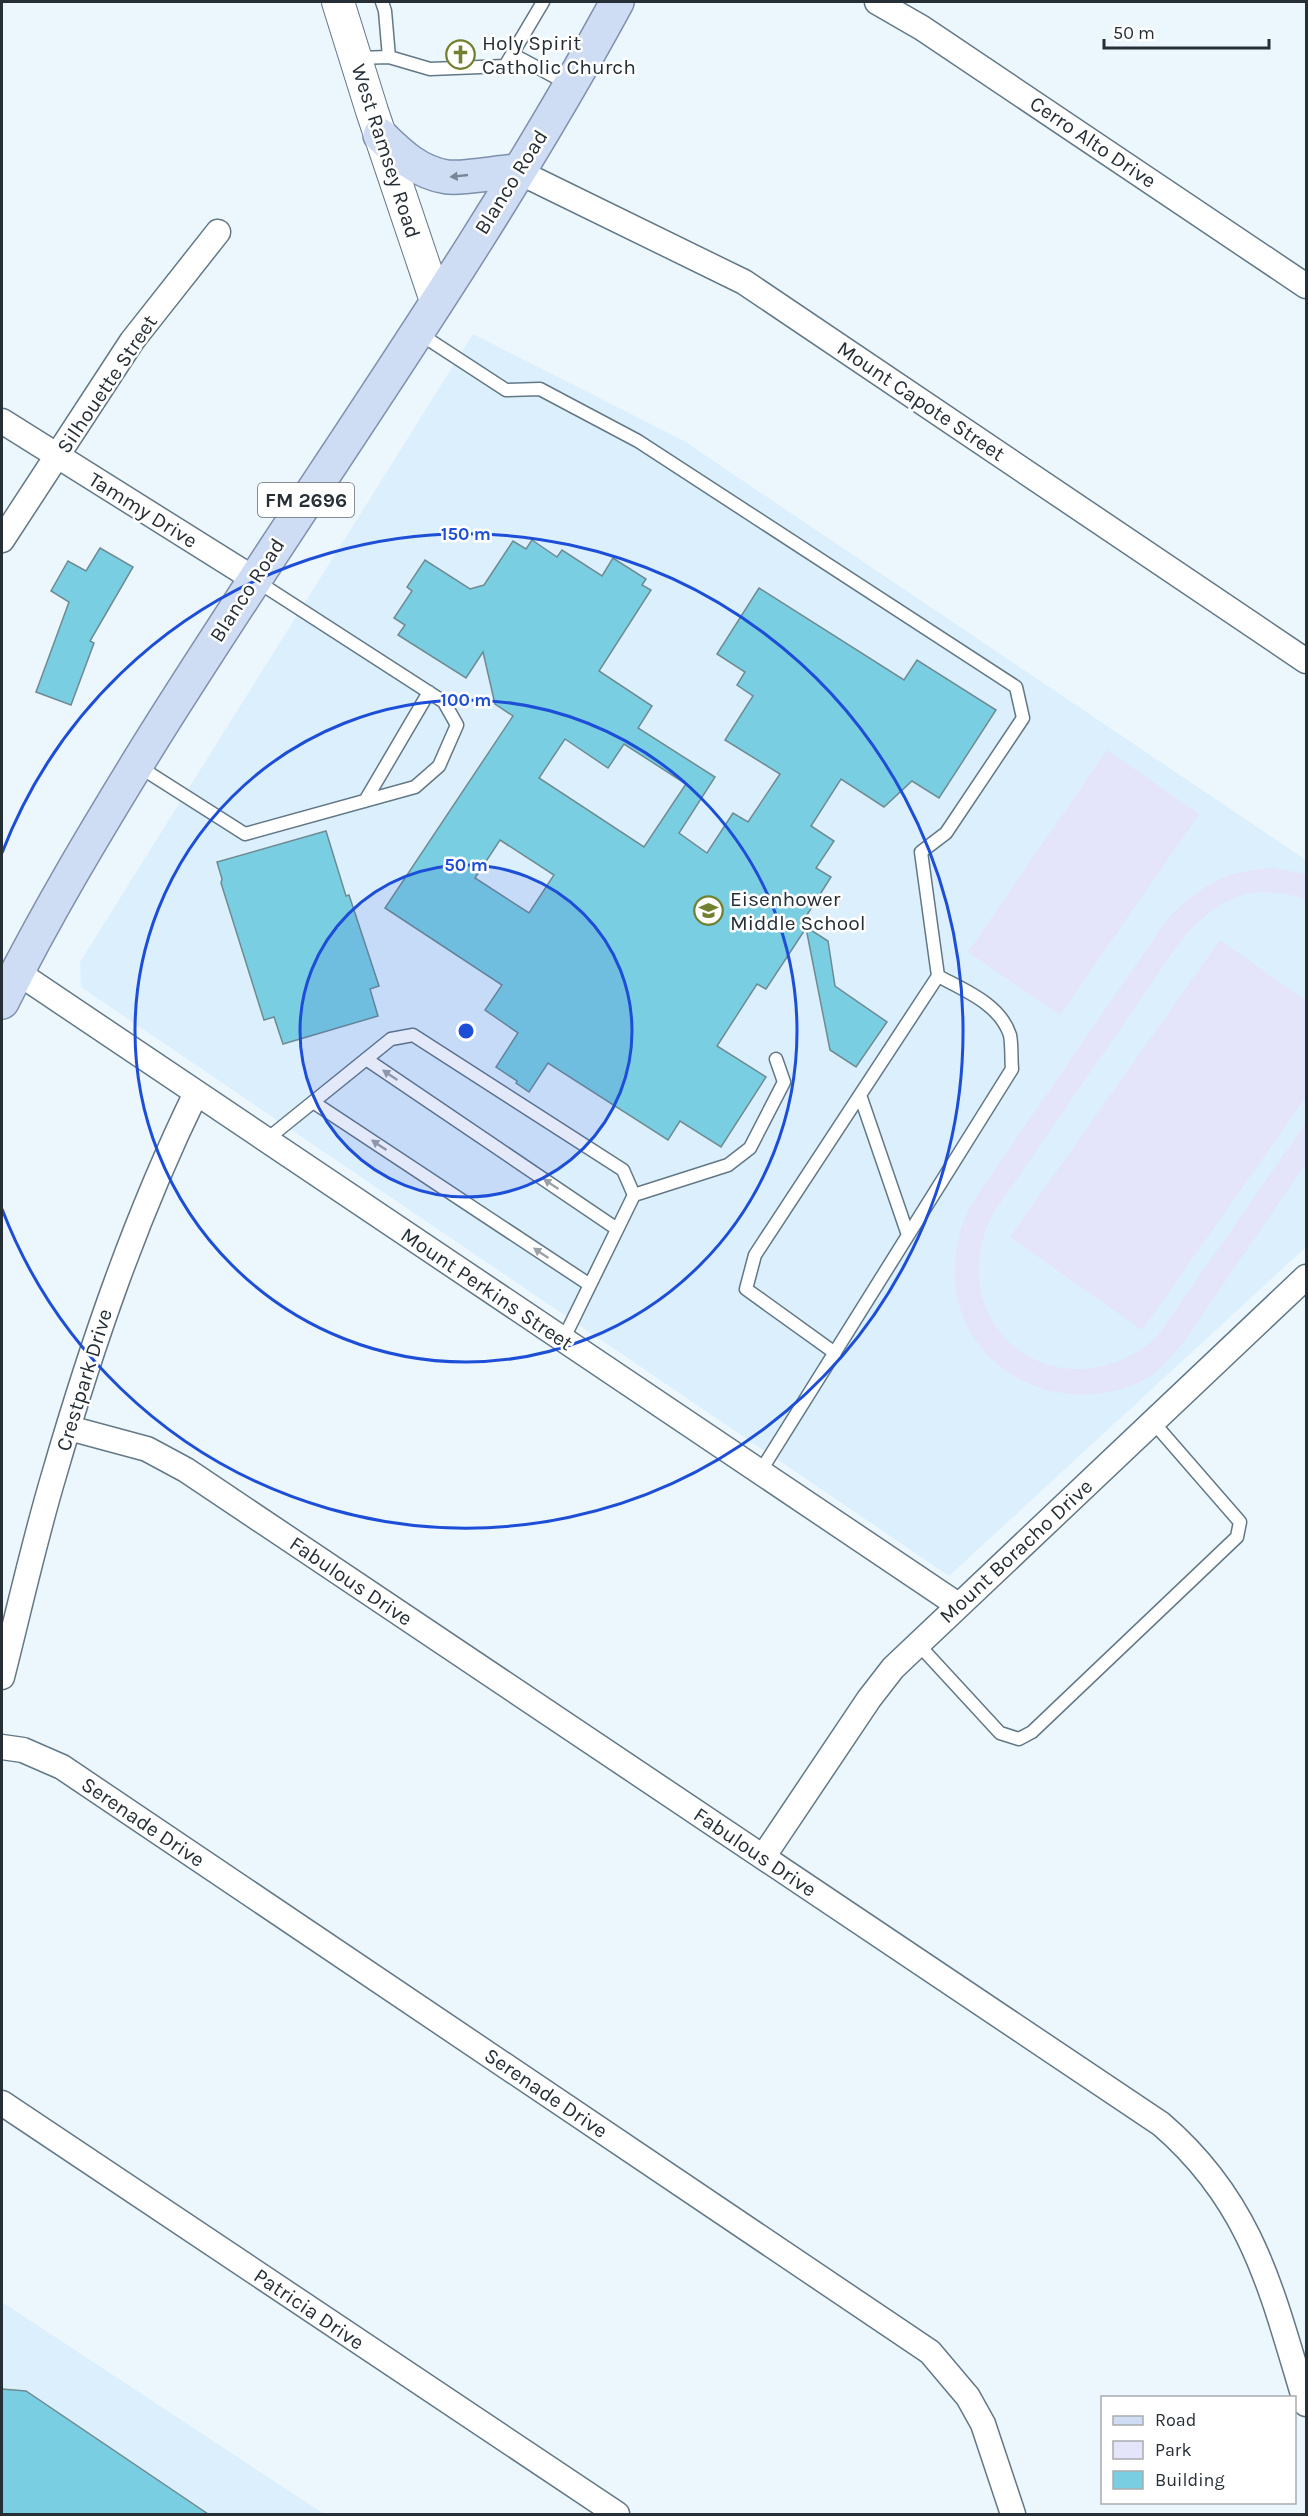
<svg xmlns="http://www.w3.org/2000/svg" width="1308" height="2516" font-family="Karla,sans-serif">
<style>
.built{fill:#dceffc}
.green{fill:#e4e4fb}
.building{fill:#7acee2;stroke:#6e8b93;stroke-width:1.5;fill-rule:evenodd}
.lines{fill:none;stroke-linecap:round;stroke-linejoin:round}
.service-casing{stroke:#627887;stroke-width:15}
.minor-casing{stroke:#627887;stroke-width:27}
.tertiary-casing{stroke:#627887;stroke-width:34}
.primary-casing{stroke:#7e90ad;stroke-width:36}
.service{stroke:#fff;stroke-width:12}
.minor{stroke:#fff;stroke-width:24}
.tertiary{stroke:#fff;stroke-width:32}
.primary{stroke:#cedcf4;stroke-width:33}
.oneway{fill:#7a8695}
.oneway2{fill:#9da1a5}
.ring{fill:none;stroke:#1d4ed8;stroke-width:3}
.labels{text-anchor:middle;stroke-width:5;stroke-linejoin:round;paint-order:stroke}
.shield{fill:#fff;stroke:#676d72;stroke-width:1.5}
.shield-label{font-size:20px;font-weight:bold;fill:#262f36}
.poi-label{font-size:21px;fill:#262f36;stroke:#fff;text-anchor:start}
.street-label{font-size:21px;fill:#262f36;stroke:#fff}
.centre{fill:#1d4ed8;stroke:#fff;stroke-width:3}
.ring-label{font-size:18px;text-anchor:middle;font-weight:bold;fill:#1d4ed8;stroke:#fff;stroke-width:5;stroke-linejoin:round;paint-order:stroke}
</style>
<rect width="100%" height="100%" fill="#ecf6fd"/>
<path class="built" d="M 473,334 L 684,441 L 1306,860 L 1306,1247 L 949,1576 L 81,987 L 80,962 Z
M 2,2302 L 324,2514 L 2,2514 Z"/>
<path class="green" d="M 1107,750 L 1199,814 L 1060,1015 L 968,952 Z
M 1272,868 L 1306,874 L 1306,899 C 1249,881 1216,899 1179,943 L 994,1212 C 935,1325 1059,1421 1156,1338 L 1306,1123 L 1306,1163 L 1183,1343 C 1172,1356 1161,1369 1147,1378 C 1122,1393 1091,1397 1063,1393 C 969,1378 929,1285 972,1203 L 1166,921 C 1199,886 1224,871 1272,868 Z
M 1220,940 L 1306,1001 L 1306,1097 L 1142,1330 L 1010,1237 Z"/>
<path class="building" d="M 532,540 L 557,557 L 562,550 L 602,576 L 613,558 L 646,579 L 642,585 L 651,590 L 599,671 L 652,706 L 638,728 L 715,777 L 679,833 L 707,853 L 733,813 L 748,822 L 780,774 L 725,740 L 753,696 L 737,685 L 745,672 L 717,654 L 759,588 L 904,680 L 917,660 L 996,710 L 939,798 L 912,781 L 884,807 L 841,779 L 811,826 L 834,841 L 816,868 L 831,877 L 805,918 L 810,921 L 806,927 L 828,941 L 835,986 L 887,1022 L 856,1067 L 830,1050 L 806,928 L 766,989 L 757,984 L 717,1046 L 766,1077 L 721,1147 L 680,1121 L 668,1140 L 548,1063 L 529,1092 L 516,1083 L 517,1081 L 496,1067 L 518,1033 L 485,1010 L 502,985 L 385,908 L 513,716 L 495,704 L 483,652 L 466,678 L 398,635 L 405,625 L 394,618 L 412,591 L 407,587 L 425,560 L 470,589 L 484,585 L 513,541 L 526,549 ZM 565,739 L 608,768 L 624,744 L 686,784 L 644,847 L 539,778 ZM 500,840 L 554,875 L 529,913 L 475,878 Z
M 100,548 L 133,567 L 90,641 L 94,643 L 71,705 L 36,692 L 69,602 L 51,591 L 68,561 L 86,571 Z
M 326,831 L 346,896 L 349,895 L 379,986 L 370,989 L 378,1016 L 283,1044 L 274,1017 L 264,1020 L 221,883 L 222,879 L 217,862 Z
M 2,2389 L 26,2391 L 208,2514 L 2,2514 Z"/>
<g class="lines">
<defs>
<path id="service" d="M 382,2 L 385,11 L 389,57
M 512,54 L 570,85
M 357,58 L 389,57 L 430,69 L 505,66 L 543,2
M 417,332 L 506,390 L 540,389 L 638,441 L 1016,687 L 1023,718 L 946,833 L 921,852 L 938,976 C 964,990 1000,1004 1010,1035 C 1012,1045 1011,1058 1012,1069 L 760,1472
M 138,766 L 245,834 L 415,787 L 439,766 L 457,725 L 444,702 L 255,580
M 365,801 L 429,692
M 366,1059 L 617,1229
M 860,1095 L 908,1235
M 313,1102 L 590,1285
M 266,1140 L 391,1039 L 413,1035 L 623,1170 L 634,1195 L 563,1340
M 634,1195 L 728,1165 L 750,1148 L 784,1082 L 776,1059
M 835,1353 L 746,1289 L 755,1255 L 938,976
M 918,1644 L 1000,1733 L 1019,1739 L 1032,1732 L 1237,1537 L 1240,1522 L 1153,1422"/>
<path id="minor" d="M 877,2 L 922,28 L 1306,286
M 517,171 L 744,282 L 1306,661
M 2,421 L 254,579
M 2,540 L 132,341 L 218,232
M 17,972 L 958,1605
M 69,1428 L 147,1449 L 186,1470 L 1161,2124 C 1254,2204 1272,2293 1306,2404
M 2,1677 C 19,1610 34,1542 54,1475 C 92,1344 136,1216 196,1093
M 2,1747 L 23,1750 L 62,1767 L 930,2352 L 968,2397 L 983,2424 L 1013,2514
M 763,1857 L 869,1699 L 893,1668 L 1306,1277
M 2,2103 L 617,2514"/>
<path id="tertiary" d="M 338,2 L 372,111 L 436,301"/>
<path id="primary" d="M 380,135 C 399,154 419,173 447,177 C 463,179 499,172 517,171
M 2,1002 C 45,916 94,834 145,751 C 300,501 477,260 617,2"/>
</defs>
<use href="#service" class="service-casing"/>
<use href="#minor" class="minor-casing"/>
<use href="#tertiary" class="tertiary-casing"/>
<use href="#primary" class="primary-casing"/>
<use href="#service" class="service"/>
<use href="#minor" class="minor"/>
<use href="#tertiary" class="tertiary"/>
<use href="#primary" class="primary"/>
</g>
<defs><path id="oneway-solid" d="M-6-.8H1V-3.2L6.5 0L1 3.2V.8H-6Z" transform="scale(1.5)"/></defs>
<use class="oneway" href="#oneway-solid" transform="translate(459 176) rotate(174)"/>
<g class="oneway2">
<use href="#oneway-solid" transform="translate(390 1075) rotate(-146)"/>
<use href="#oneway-solid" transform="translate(379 1145) rotate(-146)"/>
<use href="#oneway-solid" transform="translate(551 1184) rotate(-146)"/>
<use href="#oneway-solid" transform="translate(541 1253) rotate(-146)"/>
</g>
<circle cx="466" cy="1031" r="166" fill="#1d4ed8" fill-opacity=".12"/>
<g class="ring">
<circle cx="466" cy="1031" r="166"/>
<circle cx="466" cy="1031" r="331"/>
<path d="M2 853A497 497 0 1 1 2 1209"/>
</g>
<defs>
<symbol id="church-ring" viewBox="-11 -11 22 22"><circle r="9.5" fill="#fff" stroke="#718130" stroke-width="1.5"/><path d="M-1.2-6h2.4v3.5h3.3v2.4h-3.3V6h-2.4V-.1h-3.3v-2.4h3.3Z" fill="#718130"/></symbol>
<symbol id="school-ring" viewBox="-11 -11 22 22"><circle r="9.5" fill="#fff" stroke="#718130" stroke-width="1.5"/><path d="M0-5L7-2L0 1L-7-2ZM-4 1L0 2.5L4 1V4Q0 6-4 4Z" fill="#718130"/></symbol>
</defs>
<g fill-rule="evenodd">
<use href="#church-ring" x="444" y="38" width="33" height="33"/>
<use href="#school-ring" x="692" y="894" width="33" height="33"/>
</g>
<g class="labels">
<rect class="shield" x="258" y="483" width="96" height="34" rx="4.5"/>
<g class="shield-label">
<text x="306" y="507">FM 2696</text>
</g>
<g class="poi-label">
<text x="482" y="50">Holy Spirit<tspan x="482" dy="24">Catholic Church</tspan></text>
<text x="730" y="906">Eisenhower<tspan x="730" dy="24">Middle School</tspan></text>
</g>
<g class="street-label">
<text transform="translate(1093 142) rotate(34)" y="7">Cerro Alto Drive</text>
<text transform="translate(386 151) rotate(72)" y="7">West Ramsey Road</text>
<text transform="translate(511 182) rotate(-58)" y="7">Blanco Road</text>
<text transform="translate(107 384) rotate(-56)" y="7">Silhouette Street</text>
<text transform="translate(921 401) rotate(34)" y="7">Mount Capote Street</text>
<text transform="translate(143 510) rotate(32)" y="7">Tammy Drive</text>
<text transform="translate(247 590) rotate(-57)" y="7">Blanco Road</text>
<text transform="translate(487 1289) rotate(34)" y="7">Mount Perkins Street</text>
<text transform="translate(84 1380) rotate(-73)" y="7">Crestpark Drive</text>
<text transform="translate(1016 1551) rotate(-43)" y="7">Mount Boracho Drive</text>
<text transform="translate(351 1581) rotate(34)" y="7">Fabulous Drive</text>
<text transform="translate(143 1822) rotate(34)" y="7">Serenade Drive</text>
<text transform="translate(755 1852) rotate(34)" y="7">Fabulous Drive</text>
<text transform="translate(546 2093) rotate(34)" y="7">Serenade Drive</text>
<text transform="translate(309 2309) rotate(34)" y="7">Patricia Drive</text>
</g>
</g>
<circle cx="466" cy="1031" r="9" class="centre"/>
<g class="ring-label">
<text x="466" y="540">150 m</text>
<text x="466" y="706">100 m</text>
<text x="466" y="871">50 m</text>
</g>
<rect width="1308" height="2516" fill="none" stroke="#262f36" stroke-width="6"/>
<rect x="1101" y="2396" width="195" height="108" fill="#ffffff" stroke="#a8acaf" stroke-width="1.5"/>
<rect x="1113" y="2416" width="30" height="9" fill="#cedcf4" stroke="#a8acaf" stroke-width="1.5"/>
<text x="1155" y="2426" font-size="18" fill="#262f36">Road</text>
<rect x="1113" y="2441" width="30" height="18" fill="#e4e4fb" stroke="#a8acaf" stroke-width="1.5"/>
<text x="1155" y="2456" font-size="18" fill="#262f36">Park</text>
<rect x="1113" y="2471" width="30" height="18" fill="#7acee2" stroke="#a8acaf" stroke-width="1.5"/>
<text x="1155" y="2486" font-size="18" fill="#262f36">Building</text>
<path d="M1104 39v9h165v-9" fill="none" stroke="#262f36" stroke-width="3"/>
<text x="1113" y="39" font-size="18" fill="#262f36" stroke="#ffffff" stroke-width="4.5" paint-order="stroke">50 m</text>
</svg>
